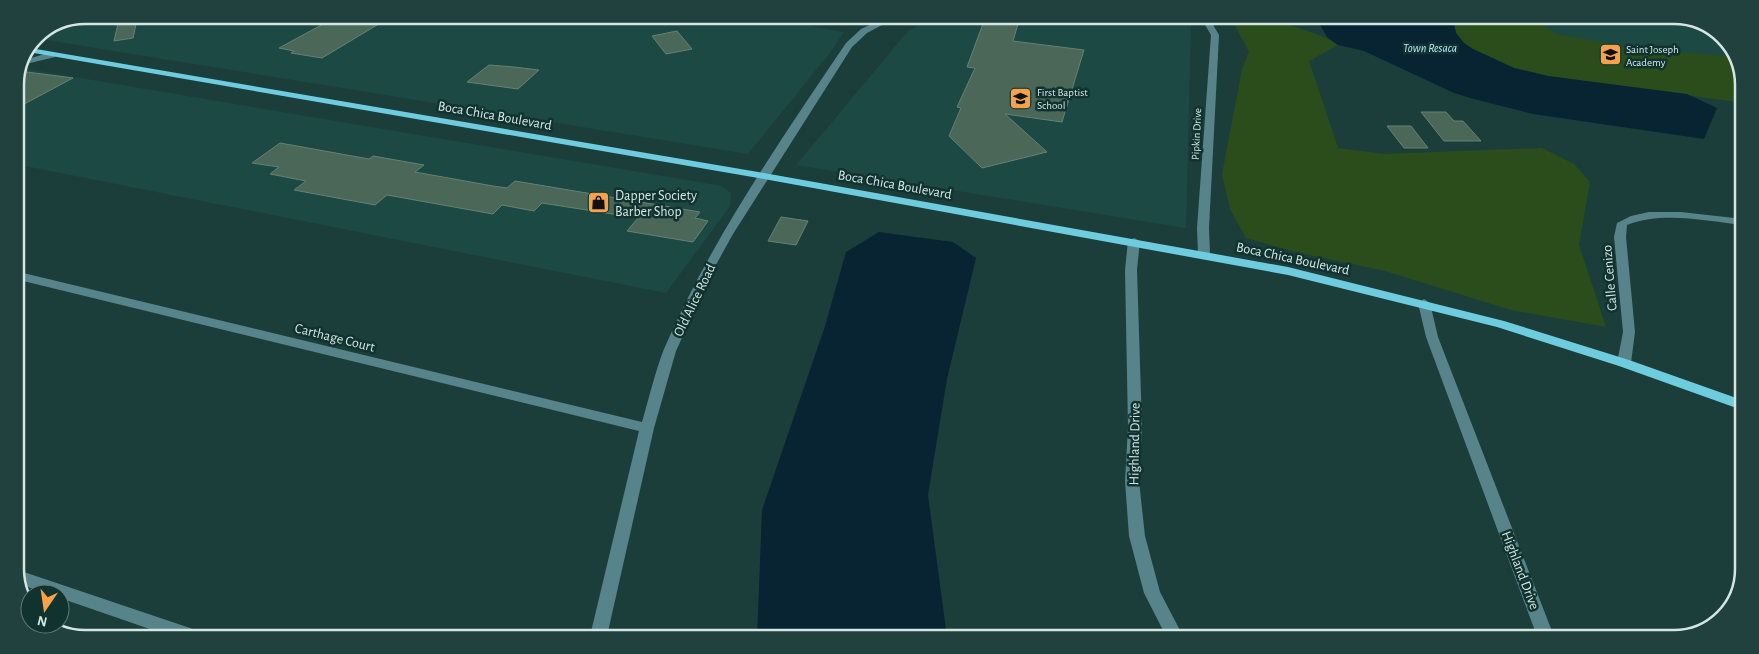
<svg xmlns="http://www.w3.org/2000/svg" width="1759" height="654" font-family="'Alegreya Sans',sans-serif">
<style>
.built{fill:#1c4944}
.green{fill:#2a4d1b}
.water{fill:#082433}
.building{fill:#4b6758;stroke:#658273}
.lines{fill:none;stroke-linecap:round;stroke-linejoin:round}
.minor{fill:#57838b;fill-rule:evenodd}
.major{fill:#6dcddf;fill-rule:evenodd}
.labels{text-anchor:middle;stroke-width:5;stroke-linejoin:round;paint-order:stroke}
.far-poi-label{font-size:11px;fill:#d4e6e4;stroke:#113330;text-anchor:start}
.far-street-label{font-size:11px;fill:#d4e6e4;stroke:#113330}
.far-water-label{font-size:12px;font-style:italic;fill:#bae3fd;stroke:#113330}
.street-label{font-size:14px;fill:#d4e6e4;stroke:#113330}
.poi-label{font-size:14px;fill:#d4e6e4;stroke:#113330;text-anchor:start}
.rim{fill:none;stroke:#d4e6e4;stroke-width:2.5}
</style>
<rect width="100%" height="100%" fill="#1c3e3a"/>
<path class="built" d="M 84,15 L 758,17 L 844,32 L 829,54 L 748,154 L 34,38 L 36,35 Z
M 933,17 L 1182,18 L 1191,21 L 1186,228 L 796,165 L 908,31 Z
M 1453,18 L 1697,19 L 1729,42 L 1744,80 L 1744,103 L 1548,76 Z
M 21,68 L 722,186 L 731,193 L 730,206 L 666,293 L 15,164 L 15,80 Z"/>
<path class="green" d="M 1238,18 C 1266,18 1314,29 1338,45 L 1309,61 L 1338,148 L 1385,154 L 1542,148 L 1574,164 L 1590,182 L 1579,245 L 1606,327 L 1511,310 L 1385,271 L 1295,252 L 1246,238 L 1230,209 L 1222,174 L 1242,69 L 1249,52 L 1232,20 Z
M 1453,18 L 1533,18 L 1557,34 L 1635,48 L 1735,57 L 1744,80 L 1744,103 L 1548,76 L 1514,68 L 1473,49 L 1464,43 L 1456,33 Z"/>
<path class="water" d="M 1316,18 L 1453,18 L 1456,33 L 1464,43 L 1473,49 L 1514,68 L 1548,76 L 1687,94 L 1717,108 L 1704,139 L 1533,114 L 1474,99 L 1454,93 L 1364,51 L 1338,45 L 1327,37 Z
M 879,232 L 953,242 L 976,258 L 947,379 L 928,495 L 947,637 L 757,637 L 762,510 L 825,326 L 846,252 Z"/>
<path class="building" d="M 120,15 L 138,15 L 133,38 L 114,41 Z
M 338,16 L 392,16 L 322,58 L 291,53 L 294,51 L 279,48 Z
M 993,17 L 1020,17 L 1013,41 L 1084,50 L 1062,122 L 1005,114 L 1047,152 L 982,168 L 949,136 L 961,108 L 957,107 L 975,68 L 967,67 L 984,21 L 992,22 Z
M 677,31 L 692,49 L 666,54 L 652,36 Z
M 489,65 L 514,67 L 539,70 L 518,89 L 467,82 Z
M 19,71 L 73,78 L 15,109 L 15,80 Z
M 1421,112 L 1446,112 L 1454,121 L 1463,121 L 1481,141 L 1444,141 Z
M 1387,126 L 1411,126 L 1428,148 L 1404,148 Z
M 280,143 L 369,159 L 373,156 L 424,165 L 415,172 L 493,186 L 507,188 L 515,181 L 700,212 L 695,218 L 708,221 L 693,242 L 627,231 L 638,218 L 542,203 L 534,211 L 502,205 L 493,214 L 387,195 L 375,205 L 294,190 L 306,181 L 270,174 L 279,167 L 252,163 Z
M 781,217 L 808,221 L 796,245 L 768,241 Z"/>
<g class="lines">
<path class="minor" d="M 887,17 L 897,17 L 867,33 L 852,47 L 733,234 L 712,272 L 676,351 L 654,428 L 607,636 L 590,636 L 639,431 L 15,279 L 15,271 L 642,422 C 649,398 655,372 664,349 C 711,240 780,141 846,43 L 861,29 Z
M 1201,18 L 1209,18 L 1219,35 L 1209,228 L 1210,254 L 1204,257 L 1198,254 L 1197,228 L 1211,35 Z
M 52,52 L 55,53 L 55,57 L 22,65 L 24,60 Z
M 1649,212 L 1681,212 L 1743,219 L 1743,225 C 1705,221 1664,211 1627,225 L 1626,237 L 1635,332 L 1631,363 L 1629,366 L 1619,366 L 1617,363 L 1623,332 L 1614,237 L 1617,223 L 1631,216 Z
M 1134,238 L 1140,241 L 1137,270 L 1142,427 L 1139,481 L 1145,536 L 1160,592 L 1184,638 L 1167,638 L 1144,593 L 1129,536 L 1125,481 L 1128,427 L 1125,270 L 1128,241 Z
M 1424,299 L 1430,303 L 1438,337 L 1555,639 L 1538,639 L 1426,337 L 1418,303 Z
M 15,569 L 190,628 L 196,631 L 198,636 L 167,635 L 60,598 L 60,594 L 48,594 L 19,584 Z"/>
<path class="major" d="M 41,33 L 41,36 L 35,37 L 36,35 Z
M 30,48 L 764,173 L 1288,267 L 1504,321 L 1629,360 L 1742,400 L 1742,410 L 1619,366 L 1497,327 L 1288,275 L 764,179 L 28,52 Z"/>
</g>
<defs>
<symbol id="school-square" viewBox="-11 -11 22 22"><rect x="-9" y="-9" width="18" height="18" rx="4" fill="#f7a248" stroke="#113330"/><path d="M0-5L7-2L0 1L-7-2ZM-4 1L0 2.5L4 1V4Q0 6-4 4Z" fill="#111"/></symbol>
<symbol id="shop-square" viewBox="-11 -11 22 22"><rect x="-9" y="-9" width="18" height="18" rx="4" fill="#f7a248" stroke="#113330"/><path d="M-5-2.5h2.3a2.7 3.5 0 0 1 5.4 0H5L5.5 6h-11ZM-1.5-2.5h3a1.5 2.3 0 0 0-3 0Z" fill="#111"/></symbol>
</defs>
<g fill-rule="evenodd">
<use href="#school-square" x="1598" y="42" width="25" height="25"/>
<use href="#school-square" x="1008" y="86" width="25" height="25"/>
<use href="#shop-square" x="586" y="190" width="25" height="25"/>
</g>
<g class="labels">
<g class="far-poi-label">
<text x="1626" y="53">Saint Joseph<tspan x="1626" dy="13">Academy</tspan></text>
<text x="1037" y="96">First Baptist<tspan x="1037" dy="13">School</tspan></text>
</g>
<g class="far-street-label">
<text transform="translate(1196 134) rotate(-87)" y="4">Pipkin Drive</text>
</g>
<g class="far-water-label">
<text x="1430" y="52">Town Resaca</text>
</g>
<g class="street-label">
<text transform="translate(495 115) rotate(10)" y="5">Boca Chica Boulevard</text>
<text transform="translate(895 184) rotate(10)" y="5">Boca Chica Boulevard</text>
<text transform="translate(1293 258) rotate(12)" y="5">Boca Chica Boulevard</text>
<text transform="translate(1609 278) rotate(-95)" y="5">Calle Cenizo</text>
<text transform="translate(694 300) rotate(-64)" y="5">Old Alice Road</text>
<text transform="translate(335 337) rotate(14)" y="5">Carthage Court</text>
<text transform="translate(1134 444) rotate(-89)" y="5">Highland Drive</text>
<text transform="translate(1521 570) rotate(69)" y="5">Highland Drive</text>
</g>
<g class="poi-label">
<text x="615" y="200">Dapper Society<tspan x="615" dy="16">Barber Shop</tspan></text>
</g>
</g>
<path d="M0 0H1759V654H0ZM85 24H1674A61 61 0 0 1 1735 85V569A61 61 0 0 1 1674 630H85A61 61 0 0 1 24 569V85A61 61 0 0 1 85 24Z" fill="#21413e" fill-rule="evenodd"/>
<path class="rim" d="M85 24H1674A61 61 0 0 1 1735 85V569A61 61 0 0 1 1674 630H85A61 61 0 0 1 24 569V85A61 61 0 0 1 85 24Z"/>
<g transform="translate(45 609) rotate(193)"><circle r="24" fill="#113330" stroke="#5f7b78"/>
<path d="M0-4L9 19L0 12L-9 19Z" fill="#f7a248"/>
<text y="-8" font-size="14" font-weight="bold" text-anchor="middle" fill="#d4e6e4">N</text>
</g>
</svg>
